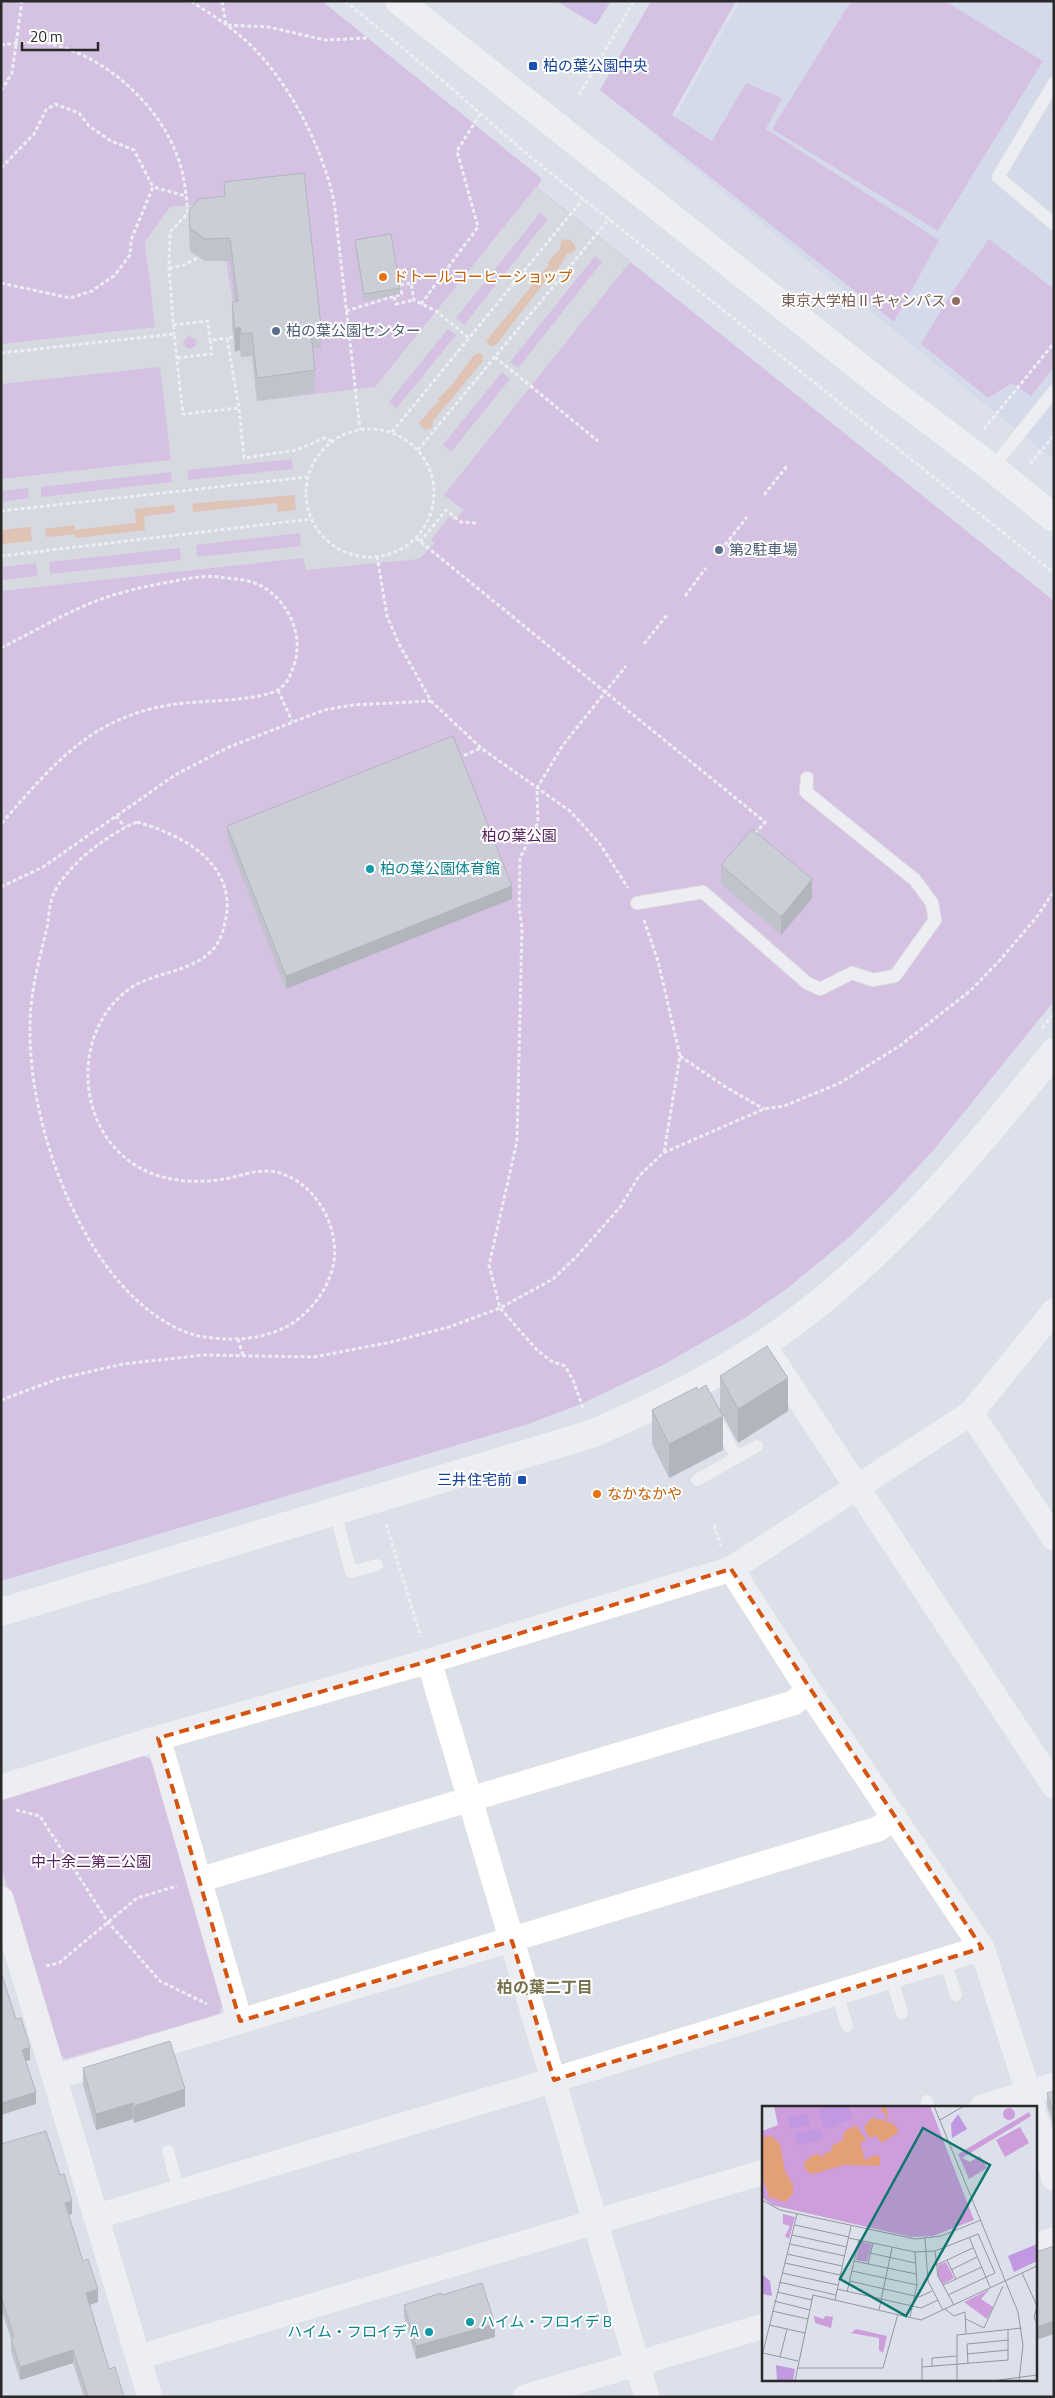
<svg xmlns="http://www.w3.org/2000/svg" width="1055" height="2398" font-family="'Titillium Web','Noto Sans JP',sans-serif">
<style>
.education{fill:#ccd3ea}
.green{fill:#cd9ddc}
.pitch{fill:#c199e2}
.plaza{fill:#ced0d6;fill-rule:evenodd}
.water{fill:#e3a077}
.lines{fill:none;stroke-linecap:round;stroke-linejoin:round}
.lane-casing{stroke:#e0dfd1;stroke-width:14}
.street-casing{stroke:#e0dfd1;stroke-width:26}
.secondary-casing{stroke:#e0dfd1;stroke-width:29}
.path{stroke:#fff;stroke-width:3;stroke-dasharray:4 2.5;stroke-linecap:butt}
.lane{stroke:#fff;stroke-width:12}
.street{stroke:#fff;stroke-width:25}
.secondary{stroke:#fff;stroke-width:28}
.wall{fill:#9e9fa7}
.shaded-wall{fill:#818288}
.building{fill:#b8b9c2;stroke:#818288}
.marked{fill:none;stroke:#d5540f;stroke-width:4;stroke-dasharray:10 6;stroke-linejoin:round}
.transit-dot{fill:#1a4fb4;stroke:#fff;stroke-width:2}
.food-dot{fill:#e8710a;stroke:#fff;stroke-width:2}
.education-dot{fill:#8d6e63;stroke:#fff;stroke-width:2}
.service-dot{fill:#5c6f8a;stroke:#fff;stroke-width:2}
.culture-dot{fill:#0f9aa8;stroke:#fff;stroke-width:2}
.labels{text-anchor:middle;stroke-width:4;stroke-linejoin:round;paint-order:stroke}
.transit-label{font-size:15px;fill:#164399;stroke:#fff;text-anchor:start}
.food-label{font-size:15px;fill:#c56008;stroke:#fff;text-anchor:start}
.education-label{font-size:15px;fill:#785e54;stroke:#fff;text-anchor:end}
.service-label{font-size:15px;fill:#4e5e75;stroke:#fff;text-anchor:start}
.park-label{font-size:15px;fill:#59205e;stroke:#fff}
.culture-label{font-size:15px;fill:#0d838f;stroke:#fff;text-anchor:start}
.neighbourhood-label{font-size:16px;font-weight:bold;fill:#75724d;stroke:#fff}
.inset-road{fill:none;stroke:#94979d;stroke-width:1}
.view{fill:#0f766e;fill-opacity:0.15;stroke:#0f766e;stroke-width:2.5}
.inset-edge{fill:none;stroke:#292929;stroke-width:2.5}
</style>
<rect width="100%" height="100%" fill="#dce0ea"/>
<path class="education" d="M 740,1 L 1054,1 L 1054,460 L 661,142 Z"/>
<path class="green" d="M 1,1 L 322,1 L 542,179 L 537,187 L 1054,601 L 1054,1001 L 932,1152 L 885,1202 L 846,1240 L 789,1287 L 745,1318 L 663,1365 L 581,1404 L 528,1424 L 1,1581 Z
M 651,1 L 736,1 L 672,115 L 712,141 L 746,83 L 782,98 L 766,129 L 939,240 L 894,322 L 600,90 Z
M 851,1 L 945,1 L 1043,61 L 938,231 L 772,129 Z
M 989,239 L 1054,289 L 1054,367 L 1031,396 L 1012,383 L 988,398 L 921,344 L 949,297 Z
M 141,1755 L 153,1760 L 223,2002 L 220,2014 L 66,2059 L 57,2053 L 1,1867 L 1,1797 Z"/>
<path class="pitch" d="M 556,1 L 611,1 L 596,25 Z"/>
<path class="plaza" d="M 536,187 L 630,262 L 444,495 L 464,510 L 454,521 L 449,517 L 431,540 L 435,543 L 419,559 L 306,570 L 303,558 L 1,591 L 1,580 L 38,576 L 36,563 L 1,567 L 1,544 L 32,540 L 30,527 L 1,530 L 1,502 L 29,498 L 28,488 L 1,491 L 1,479 L 171,460 L 160,367 L 1,384 L 1,344 L 155,327 L 145,242 L 170,207 L 206,204 L 226,261 L 242,357 L 252,356 L 257,401 L 375,387 ZM 540,213 L 548,219 L 464,325 L 456,318 ZM 595,256 L 602,262 L 518,368 L 510,362 ZM 448,329 L 456,335 L 396,409 L 389,402 ZM 189,335 L 197,341 L 195,346 L 190,349 L 186,347 L 183,342 ZM 502,372 L 510,379 L 451,452 L 443,445 ZM 292,459 L 293,469 L 188,480 L 188,470 ZM 171,472 L 172,482 L 41,497 L 41,487 ZM 294,495 L 296,509 L 277,503 L 193,512 L 193,504 ZM 135,510 L 174,513 L 143,516 L 145,530 L 76,537 L 75,534 L 47,537 L 75,525 L 75,530 L 136,523 ZM 300,533 L 301,546 L 197,557 L 196,545 ZM 180,548 L 181,560 L 50,574 L 49,562 Z"/>
<path class="water" d="M 565,239 L 572,241 L 576,249 L 572,253 L 567,254 L 557,271 L 554,270 L 496,345 L 490,346 L 486,341 L 549,265 L 547,263 L 560,249 L 561,241 Z
M 480,353 L 483,356 L 483,361 L 433,421 L 432,428 L 424,430 L 419,422 L 427,415 L 426,414 L 439,401 L 438,399 L 451,386 L 474,355 Z
M 294,495 L 296,510 L 278,512 L 277,503 L 193,512 L 192,504 L 228,500 L 229,502 Z
M 174,505 L 175,512 L 144,516 L 145,530 L 76,538 L 75,534 L 46,537 L 45,529 L 74,525 L 75,530 L 136,523 L 135,509 Z
M 30,527 L 32,541 L 1,544 L 1,530 Z"/>
<g class="lines">
<defs>
<path id="lane" d="M 1054,83 L 998,177 L 1054,224
M 992,468 L 1054,391
M 637,903 L 703,892 L 807,983 L 820,989 L 852,973 L 873,980 L 895,976 L 935,920 L 932,903 L 915,880 L 806,792 L 807,778
M 716,1419 L 737,1458
M 697,1480 L 757,1446
M 335,1512 L 351,1572 L 377,1565
M 945,1960 L 956,1995
M 891,1976 L 902,2013
M 837,1993 L 847,2026
M 927,2101 L 929,2107
M 168,2151 L 179,2192"/>
<path id="street" d="M 768,1352 L 1054,1786
M 971,1413 L 1054,1538
M 731,1569 L 809,1691 L 982,1948 L 1033,2107
M 429,1661 L 647,2397
M 158,1738 L 240,2021
M 1,1787 L 158,1738 L 429,1661 L 731,1569 L 971,1413 L 1054,1311
M 199,1880 L 793,1703 L 809,1691
M 1,1899 L 150,2397
M 55,2077 L 878,1829 L 895,1817
M 982,2107 L 1054,2085
M 1036,2119 L 1054,2178
M 95,2217 L 554,2080 L 982,1948
M 1036,2245 L 1054,2240
M 139,2357 L 764,2172
M 525,2397 L 764,2326"/>
<path id="secondary" d="M 399,1 L 886,388 L 992,468 L 1054,518
M 1,1612 L 591,1434 C 650,1409 708,1381 762,1345 C 879,1267 966,1161 1054,1052"/>
</defs>
<use href="#lane" class="lane-casing"/>
<use href="#street" class="street-casing"/>
<use href="#secondary" class="secondary-casing"/>
<path class="path" d="M 191,1 C 207,12 224,22 238,34 C 285,72 321,143 334,201 L 360,430
M 222,1 L 226,25 L 269,27 L 325,40 L 368,38
M 345,1 L 443,81 L 528,155 L 1054,573
M 1,45 C 17,43 35,41 51,44 C 107,57 161,106 179,161 C 185,178 186,196 188,213 L 170,232 L 169,268 L 174,334
M 1,91 L 12,73 L 22,1
M 579,95 L 634,1
M 1,168 L 34,134 L 46,110 L 55,104 L 79,113 L 89,126 L 111,141 L 134,150 L 153,187
M 169,268 L 184,265 L 199,257
M 1,283 L 70,298 L 92,291 L 115,275 L 130,255 L 131,240 L 153,187 L 186,196
M 400,285 L 411,283 L 414,300 L 436,311 L 469,338
M 394,297 L 396,304 L 414,300
M 421,304 L 478,227 L 457,151 L 480,114
M 346,311 L 402,294 L 399,285
M 173,325 L 208,321 L 210,340
M 233,337 L 227,338 L 239,408
M 1,353 L 174,334 L 183,414 L 239,408 L 244,458 L 296,450 L 325,438 L 331,441
M 495,357 L 598,441
M 177,358 L 212,354 L 210,340 L 227,338
M306 493a64 64 0 1 1 128 0a64 64 0 1 1-128 0Z
M 984,429 L 1054,343
M 392,432 L 583,199
M 418,450 L 609,219
M 1030,464 L 1054,435
M 764,495 L 787,466
M 1,511 L 307,477
M 416,538 L 765,822 L 754,835
M 420,542 L 446,510 L 461,522 L 477,523
M 725,545 L 747,517
M 1,556 L 311,519
M 377,556 L 387,616 L 399,644 L 431,701 L 481,748 L 570,811 L 600,844 L 628,888
M 685,596 L 706,568
M 644,644 L 667,615
M 1,648 C 35,631 68,611 104,598 C 125,591 147,586 170,582 C 185,579 203,575 219,577 C 233,579 250,579 263,587 C 290,603 305,638 293,668 C 290,677 286,685 278,690 C 259,700 208,701 185,703 C 95,712 56,761 1,824
M 278,690 L 292,721
M 458,758 L 481,748
M 116,816 L 125,827
M 137,822 C 181,834 236,863 226,918 C 224,928 221,939 215,947 C 195,972 158,971 132,987 C 83,1020 75,1091 107,1138 C 136,1179 183,1187 230,1178 C 245,1174 260,1169 276,1172 C 314,1181 339,1224 334,1261 C 330,1288 310,1314 286,1327 C 269,1336 245,1340 226,1339 C 211,1338 195,1337 181,1330 C 84,1287 28,1126 30,1027 C 30,993 39,960 47,928 C 49,918 49,907 52,898 C 63,867 108,834 137,822 Z
M 1,887 L 43,867 L 175,775 L 229,747 L 324,710 L 353,705 L 431,701
M 644,920 L 658,961 L 680,1056 L 664,1153
M 1042,1028 L 1054,1014
M 680,1056 L 724,1086 L 764,1109
M 238,1339 L 243,1355
M 1,1400 L 58,1379 L 123,1364 L 203,1355 L 314,1357 L 387,1343 L 449,1327 L 500,1308 L 553,1279 L 578,1255 L 621,1206 L 639,1176 L 663,1153 L 764,1109 L 784,1106 L 840,1083 L 901,1045 L 970,991 L 1000,960 L 1036,918 L 1054,891
M 583,1408 L 573,1380 L 565,1366 L 551,1361 L 537,1350 L 500,1308 L 489,1265 L 517,1141 L 522,928 L 519,908 L 520,858 L 538,822 L 537,788 L 563,745 L 626,666
M 386,1524 L 421,1637
M 714,1525 L 721,1546
M 16,1810 L 40,1816 L 108,1922 L 160,1981 L 207,2004
M 46,1966 L 59,1963 L 137,1898 L 177,1886"/>
<use href="#lane" class="lane"/>
<use href="#street" class="street"/>
<use href="#secondary" class="secondary"/>
</g>
<path class="wall" d="M 224,182 L 321,325 L 321,348 L 313,348 L 315,370 L 315,393 L 257,401 L 252,356 L 241,357 L 240,350 L 235,352 L 232,325 L 232,302 L 235,301 L 230,261 L 205,261 L 190,251 L 189,233 L 189,210 L 224,196 Z
M 355,240 L 400,288 L 400,294 L 364,301 L 355,246 Z
M 227,826 L 512,899 L 286,989 L 227,839 Z
M 721,865 L 812,898 L 781,935 L 721,884 Z
M 720,1376 L 788,1411 L 738,1443 L 720,1410 Z
M 652,1410 L 723,1450 L 669,1478 L 652,1444 Z
M 83,2068 L 185,2106 L 134,2123 L 133,2119 L 96,2130 L 83,2085 Z
M 1054,2091 L 1054,2126 L 1047,2106 L 1047,2093 Z
M 1,2144 L 72,2214 L 68,2215 L 83,2261 L 98,2302 L 90,2305 L 109,2369 L 124,2397 L 84,2397 L 73,2363 L 20,2380 L 11,2351 L 11,2339 L 1,2309 Z
M 442,2295 L 495,2337 L 416,2359 L 404,2317 L 404,2305 Z"/>
<path class="shaded-wall" d="M 240,327 L 240,350 L 235,352 L 235,329 Z
M 812,879 L 812,898 L 781,935 L 781,917 Z
M 512,886 L 512,899 L 286,989 L 286,976 Z
M 788,1378 L 788,1411 L 738,1443 L 738,1409 Z
M 723,1416 L 723,1450 L 669,1478 L 669,1444 Z
M 30,2047 L 30,2060 L 22,2062 L 22,2050 Z
M 185,2089 L 185,2106 L 134,2123 L 134,2106 Z
M 36,2092 L 36,2104 L 1,2115 L 1,2103 Z
M 133,2103 L 133,2119 L 96,2130 L 96,2114 Z
M 72,2201 L 72,2214 L 65,2216 L 65,2203 Z
M 98,2289 L 98,2302 L 86,2306 L 86,2293 Z
M 1054,2321 L 1054,2334 L 1036,2340 L 1036,2327 Z
M 495,2324 L 495,2337 L 416,2359 L 416,2346 Z
M 73,2350 L 73,2363 L 20,2380 L 20,2367 Z"/>
<path class="building" d="M 304,173 L 321,325 L 310,326 L 315,370 L 257,378 L 252,333 L 241,334 L 240,327 L 235,329 L 232,302 L 238,301 L 230,238 L 205,239 L 190,228 L 189,210 L 199,199 L 225,196 L 224,182 Z
M 391,234 L 400,288 L 364,294 L 355,240 Z
M 453,736 L 512,886 L 286,976 L 227,826 Z
M 752,829 L 812,879 L 781,917 L 721,865 Z
M 767,1346 L 788,1378 L 738,1409 L 720,1376 Z
M 706,1385 L 723,1416 L 669,1444 L 652,1410 L 697,1387 L 698,1390 Z
M 1,1972 L 16,2019 L 21,2018 L 30,2047 L 22,2050 L 36,2092 L 1,2103 Z
M 170,2041 L 185,2089 L 134,2106 L 133,2103 L 96,2114 L 83,2068 Z
M 1054,2091 L 1054,2114 L 1047,2093 Z
M 46,2131 L 60,2175 L 64,2174 L 72,2201 L 65,2203 L 83,2261 L 88,2259 L 98,2289 L 86,2293 L 109,2369 L 115,2367 L 124,2397 L 88,2397 L 73,2350 L 20,2367 L 11,2338 L 14,2337 L 1,2296 L 1,2144 Z
M 1054,2246 L 1054,2321 L 1036,2327 L 1036,2252 Z
M 482,2283 L 495,2324 L 416,2346 L 404,2305 L 441,2293 L 442,2295 Z"/>
<path d="M0 0H1055V2398H0ZM 731,1569 L 982,1948 L 554,2080 L 512,1941 L 240,2021 L 158,1738 L 429,1661 Z" fill="#dce0ea" fill-opacity=".55" fill-rule="evenodd"/>
<path class="marked" d="M 731,1569 L 982,1948 L 554,2080 L 512,1941 L 240,2021 L 158,1738 L 429,1661 Z"/>
<g class="transit-dot">
<rect x="528" y="61" width="10" height="10" rx="2.5"/>
<rect x="517" y="1475" width="10" height="10" rx="2.5"/>
</g>
<g class="food-dot">
<circle cx="383" cy="277" r="5"/>
<circle cx="597" cy="1494" r="5"/>
</g>
<circle class="education-dot" cx="956" cy="301" r="5"/>
<g class="service-dot">
<circle cx="276" cy="331" r="5"/>
<circle cx="719" cy="550" r="5"/>
</g>
<g class="culture-dot">
<circle cx="370" cy="869" r="5"/>
<circle cx="470" cy="2322" r="5"/>
<circle cx="429" cy="2332" r="5"/>
</g>
<g class="labels">
<g class="transit-label">
<text x="543" y="71">柏の葉公園中央</text>
<text x="512" y="1485" text-anchor="end">三井住宅前</text>
</g>
<g class="food-label">
<text x="393" y="282">ドトールコーヒーショップ</text>
<text x="607" y="1499">なかなかや</text>
</g>
<g class="education-label">
<text x="946" y="306">東京大学柏Ⅱキャンパス</text>
</g>
<g class="service-label">
<text x="286" y="336">柏の葉公園センター</text>
<text x="729" y="555">第2駐車場</text>
</g>
<g class="park-label">
<text x="519" y="841">柏の葉公園</text>
<text x="91" y="1867">中十余二第二公園</text>
</g>
<g class="culture-label">
<text x="380" y="874">柏の葉公園体育館</text>
<text x="480" y="2327">ハイム・フロイデ B</text>
<text x="419" y="2337" text-anchor="end">ハイム・フロイデ A</text>
</g>
<g class="neighbourhood-label">
<text x="545" y="1993">柏の葉二丁目</text>
</g>
</g>
<g transform="translate(762 2106)">
<rect width="275" height="275" fill="#dce0ea"/>
<path d="M 12,0 L 168,0 L 212,114 L 171,130 L 149,131 L 10,99 L 0,91 L 0,25 L 16,19 ZM241 8a6 6 0 1 1 12 0a6 6 0 1 1-12 0ZM 267,6 L 269,10 L 200,52 L 208,56 L 218,50 L 225,62 L 207,73 L 196,48 ZM 258,21 L 267,37 L 243,51 L 234,34 ZM 21,108 L 33,111 L 27,133 L 23,130 L 28,120 L 21,118 ZM 97,135 L 110,138 L 105,156 L 94,154 ZM 184,156 L 192,172 L 181,178 L 176,170 L 176,159 ZM 228,183 L 219,193 L 231,201 L 225,213 L 202,196 ZM 52,210 L 62,213 L 63,210 L 71,211 L 69,222 L 53,217 ZM 94,223 L 125,230 L 121,247 L 117,244 L 117,232 L 89,227 Z" fill="#cd9ddc"/>
<path d="M 68,0 L 86,0 L 91,12 L 63,24 L 56,5 ZM 45,7 L 48,19 L 28,23 L 26,11 ZM 196,8 L 205,23 L 190,32 L 189,18 ZM 53,23 L 59,25 L 61,33 L 36,39 L 33,27 ZM 275,138 L 275,155 L 252,166 L 246,150 ZM 0,168 L 8,175 L 10,190 L 0,188 ZM 14,259 L 33,263 L 31,275 L 15,275 Z" fill="#c199e2"/>
<path d="M 120,0 L 124,0 L 126,9 L 124,16 L 131,17 L 137,26 L 120,37 L 114,30 L 107,32 L 102,21 L 110,12 L 123,15 L 124,8 L 119,4 ZM 94,19 L 104,34 L 98,37 L 103,54 L 113,49 L 118,51 L 118,60 L 82,59 L 51,68 L 44,65 L 42,57 L 49,50 L 55,48 L 65,53 L 61,50 L 63,46 L 68,47 L 71,39 L 80,35 L 83,25 ZM 10,30 L 18,38 L 23,65 L 31,79 L 31,88 L 23,96 L 9,91 L 4,94 L 7,89 L 0,71 L 0,31 Z" fill="#e3a077"/>
<path class="inset-road" d="M 172,0 L 256,206 L 261,239 L 257,275M 178,14 L 202,0M 0,94 L 18,104 L 153,133 L 179,130 L 219,114M 33,119 L 87,131M 30,129 L 85,141M 207,131 L 228,181M 87,132 L 153,146 L 173,145 L 216,128 L 233,167 L 186,189M 163,133 L 166,175 L 181,204M 28,138 L 83,150M 173,145 L 176,170 L 192,199M 108,147 L 153,157M 25,148 L 80,160M 185,154 L 194,173M 92,155 L 154,168M 23,157 L 78,169M 106,158 L 111,137M 174,159 L 211,142M 189,164 L 215,151M 90,165 L 155,179M 20,167 L 76,179M 260,167 L 275,200M 88,175 L 157,191 L 170,185M 17,176 L 74,189M 181,179 L 220,161M 75,183 L 159,202 L 176,194M 15,186 L 50,194M 85,186 L 97,134M 73,194 L 89,120M 12,195 L 48,204M 275,200 L 272,212 L 275,217M 183,203 L 192,210 L 203,206 L 204,228M 117,204 L 130,142M 10,205 L 46,213M 148,211 L 155,179 L 153,146M 204,213 L 222,222 L 241,180M 7,219 L 43,227M 1,247 L 36,255M 205,248 L 246,244M 0,250 L 35,108M 18,251 L 25,223M 160,252 L 160,275M 206,258 L 205,238 L 247,234M 160,261 L 246,254 L 246,224M 170,261 L 170,252 L 195,250M 35,262 L 121,262 L 136,208M 33,275 L 51,189 L 159,214 L 275,160M 195,275 L 195,229 L 260,222M 230,275 L 275,269"/>
<path class="view" d="M 161,22 L 228,59 L 144,210 L 78,173 Z"/>
<rect width="275" height="275" class="inset-edge"/>
</g>
<rect width="1055" height="2398" fill="none" stroke="#292929" stroke-width="5"/>
<path d="M22 42v8h76v-8" fill="none" stroke="#292929" stroke-width="2.5"/>
<text x="30" y="42" font-size="15" fill="#292929" stroke="#ffffff" stroke-width="4" paint-order="stroke">20 m</text>
</svg>
